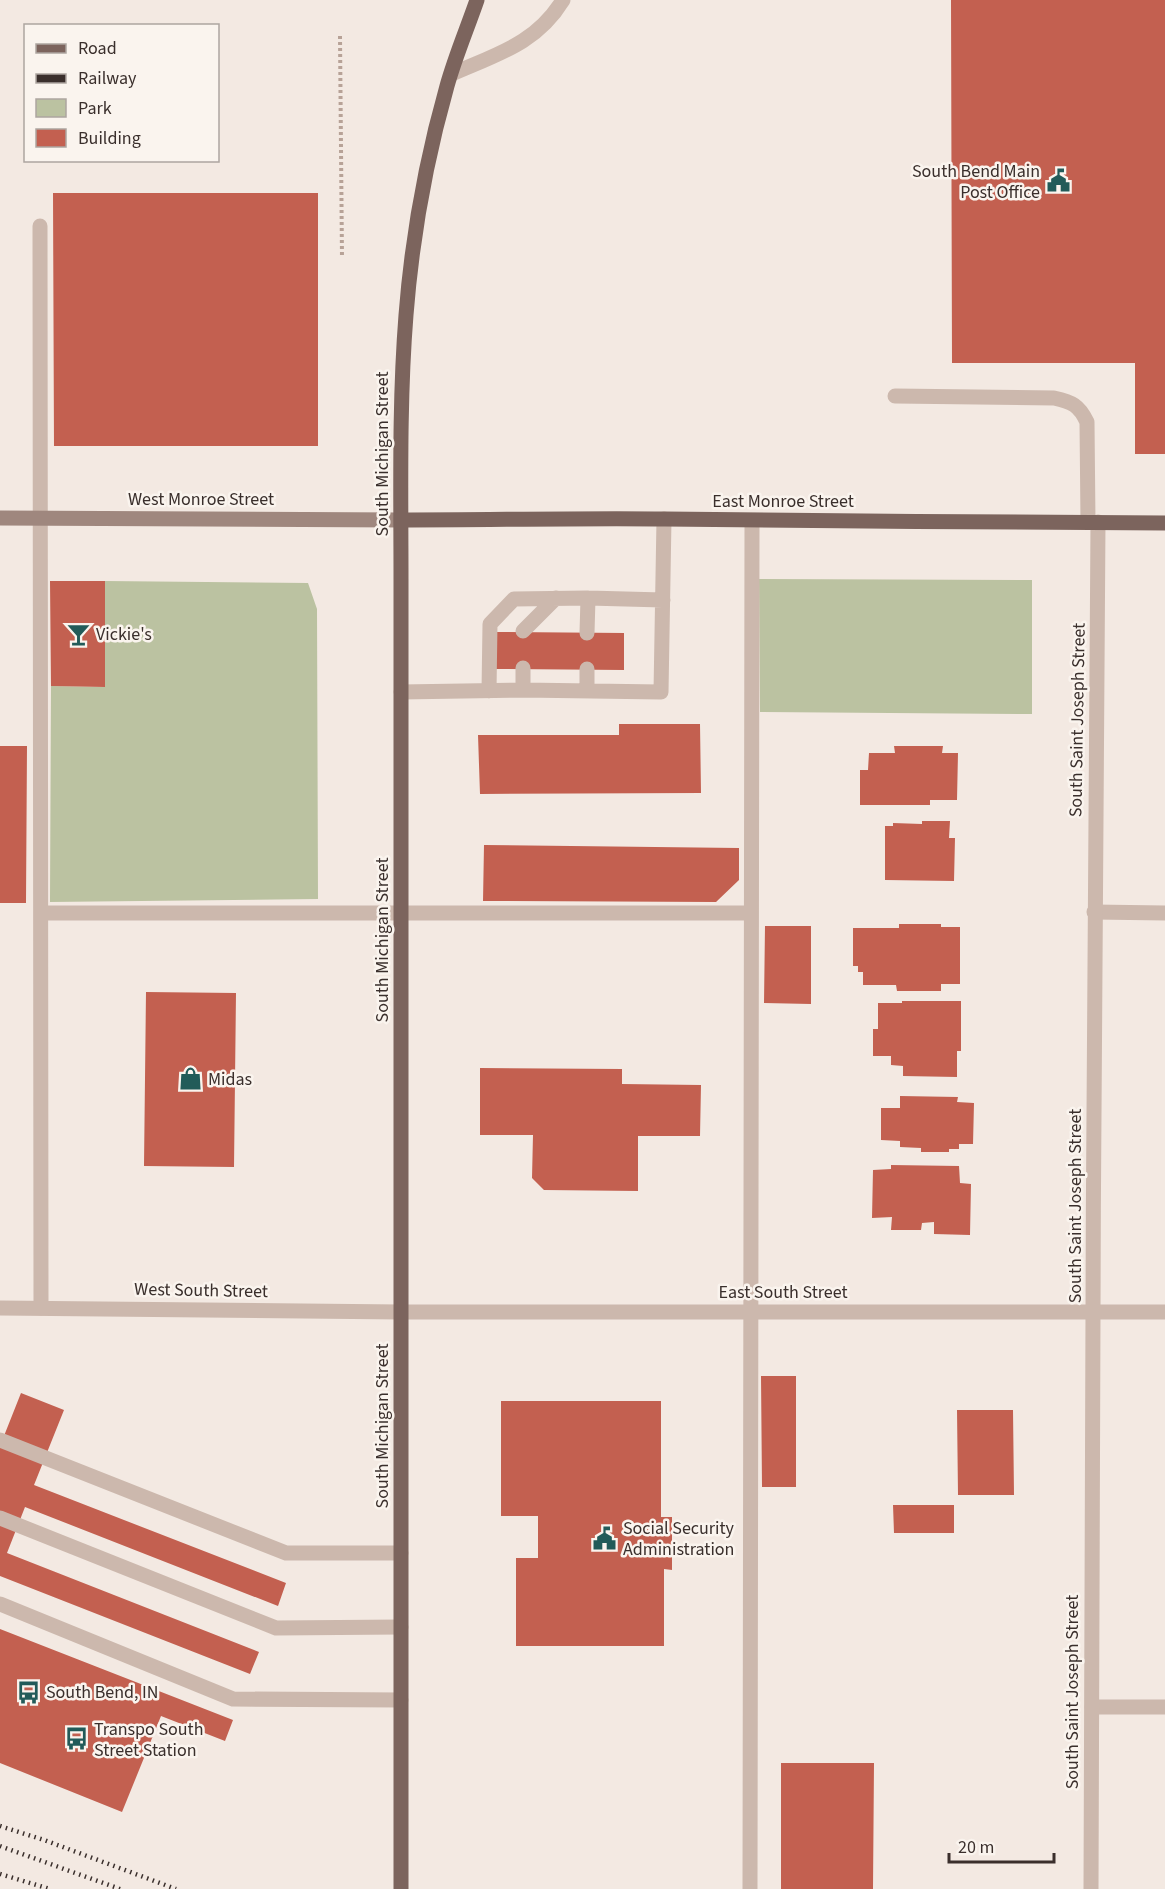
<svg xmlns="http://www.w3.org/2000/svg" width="1165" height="1889" font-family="'Source Sans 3',sans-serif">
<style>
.green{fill:#bbc2a1}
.building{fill:#c36050}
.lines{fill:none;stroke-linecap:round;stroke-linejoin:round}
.path{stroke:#b7a297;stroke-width:4;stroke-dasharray:3 3;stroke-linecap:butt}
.service{stroke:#ccb8ad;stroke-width:15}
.minor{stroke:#ccb8ad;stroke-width:15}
.tertiary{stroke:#ccb8ad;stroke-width:15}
.secondary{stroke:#9f877e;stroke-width:15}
.primary{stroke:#7c645d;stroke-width:15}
.rail{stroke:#3a2f2c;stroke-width:4.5;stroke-dasharray:1.5 4.5;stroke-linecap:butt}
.labels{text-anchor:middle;stroke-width:5;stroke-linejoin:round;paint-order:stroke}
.poi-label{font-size:18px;fill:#3a2f2c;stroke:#faf4ee;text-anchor:start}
.street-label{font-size:18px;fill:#3a2f2c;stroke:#faf4ee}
</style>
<rect width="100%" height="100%" fill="#f3e9e2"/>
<path class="green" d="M 759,579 L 1032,580 L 1032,714 L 760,712 Z
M 105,581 L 308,583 L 317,609 L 318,899 L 50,902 L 51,686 L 105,687 Z"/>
<path class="building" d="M 951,0 L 1165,0 L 1165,454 L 1135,454 L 1135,363 L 952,363 Z
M 53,193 L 318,193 L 318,446 L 54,446 Z
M 50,581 L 105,581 L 105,687 L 51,686 Z
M 496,632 L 624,633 L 624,670 L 495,669 Z
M 619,724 L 700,724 L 701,793 L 480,794 L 478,735 L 619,735 Z
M 0,746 L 27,746 L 26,903 L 0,903 Z
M 894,746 L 943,746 L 942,753 L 958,753 L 957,800 L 930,800 L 930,805 L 860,805 L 860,770 L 868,770 L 869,753 L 895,753 Z
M 922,821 L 950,821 L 949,838 L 955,838 L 954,881 L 885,880 L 885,826 L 893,826 L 893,823 L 922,824 Z
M 484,845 L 739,848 L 739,880 L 716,902 L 483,901 Z
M 899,924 L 941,924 L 941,927 L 960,927 L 960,984 L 941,984 L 941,991 L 897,991 L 896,985 L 863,985 L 863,972 L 858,972 L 858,966 L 853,966 L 853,928 L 899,928 Z
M 765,926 L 811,926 L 811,1004 L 764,1003 Z
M 146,992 L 236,993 L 234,1167 L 144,1166 Z
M 902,1001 L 961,1001 L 961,1051 L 957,1051 L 957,1077 L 903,1076 L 903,1066 L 891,1065 L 891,1056 L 873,1056 L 873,1029 L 878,1029 L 878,1003 L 902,1003 Z
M 480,1068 L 622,1069 L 622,1084 L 701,1085 L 700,1136 L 638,1136 L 638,1191 L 544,1190 L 532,1178 L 533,1135 L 480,1135 Z
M 900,1096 L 958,1097 L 957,1102 L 974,1103 L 973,1144 L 959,1144 L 959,1149 L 949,1149 L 949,1152 L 921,1152 L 921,1148 L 900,1147 L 900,1141 L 881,1140 L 881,1108 L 900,1108 Z
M 891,1165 L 959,1166 L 960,1183 L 971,1184 L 970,1235 L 934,1234 L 934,1222 L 922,1223 L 921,1230 L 891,1230 L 892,1217 L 872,1218 L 873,1170 L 891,1169 Z
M 761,1376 L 796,1376 L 796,1487 L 762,1487 Z
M 21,1393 L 64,1410 L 34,1485 L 286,1583 L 278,1606 L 25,1507 L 7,1553 L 259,1652 L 250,1674 L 0,1576 L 0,1446 Z
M 501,1401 L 661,1401 L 661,1517 L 672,1517 L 672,1570 L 664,1569 L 664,1646 L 516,1646 L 516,1558 L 538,1558 L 538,1516 L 501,1516 Z
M 957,1410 L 1013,1410 L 1014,1495 L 958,1495 Z
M 893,1505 L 954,1505 L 954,1533 L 894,1533 Z
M 0,1629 L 233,1720 L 225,1741 L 161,1716 L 122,1812 L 0,1763 Z
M 781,1763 L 874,1763 L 873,1889 L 781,1889 Z"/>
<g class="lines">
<path class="path" d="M 340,36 L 342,258"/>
<path class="service" d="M 452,74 C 497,54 536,44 563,0
M 40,226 L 41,1308
M 895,396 L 1054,398 C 1072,402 1079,405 1087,422 L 1088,522
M 523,631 L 556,598
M 587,633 L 588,598
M 523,668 L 523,690
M 587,669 L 587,691
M 489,691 L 490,624 L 514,599 L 588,598 L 663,600
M 401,692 L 523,690 L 661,692 L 664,519
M 1094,912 L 1165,913
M 41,913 L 751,913
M 0,1440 L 286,1553 L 401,1553
M 0,1518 L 276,1628 L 401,1627
M 0,1604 L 233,1699 L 401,1700
M 1092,1707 L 1165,1707
M 750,1889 L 752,521"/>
<path class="minor" d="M 401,1312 L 1165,1312
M 1091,1889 C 1092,1433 1094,978 1098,522"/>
<path class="tertiary" d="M 0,1308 L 401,1312"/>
<path class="secondary" d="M 0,518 L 401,520"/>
<path class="primary" d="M 401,520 C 489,520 577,518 665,519 C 832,521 998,522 1165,523
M 401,1889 L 401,579 C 401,492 399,403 406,315 C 412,238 426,160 447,86 C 455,57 467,29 477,0"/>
<path class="rail" d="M 0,1826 L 44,1840 L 176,1889
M 0,1846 L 120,1889
M 0,1874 L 50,1889"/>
</g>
<defs>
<symbol id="civic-bare" viewBox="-9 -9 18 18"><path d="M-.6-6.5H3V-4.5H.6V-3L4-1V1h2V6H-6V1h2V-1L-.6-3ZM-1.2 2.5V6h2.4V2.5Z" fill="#225b59" stroke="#faf4ee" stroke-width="2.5" paint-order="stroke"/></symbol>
<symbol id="bar-bare" viewBox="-9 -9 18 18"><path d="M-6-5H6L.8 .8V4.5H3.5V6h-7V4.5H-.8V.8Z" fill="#225b59" stroke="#faf4ee" stroke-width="2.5" paint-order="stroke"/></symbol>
<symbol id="shop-bare" viewBox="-9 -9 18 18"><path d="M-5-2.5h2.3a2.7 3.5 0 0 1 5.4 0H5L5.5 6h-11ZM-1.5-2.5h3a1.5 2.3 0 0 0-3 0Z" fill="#225b59" stroke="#faf4ee" stroke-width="2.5" paint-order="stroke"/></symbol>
<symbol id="bus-bare" viewBox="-9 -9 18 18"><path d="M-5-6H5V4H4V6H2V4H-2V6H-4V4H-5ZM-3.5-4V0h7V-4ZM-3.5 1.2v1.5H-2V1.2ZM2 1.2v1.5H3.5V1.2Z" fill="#225b59" stroke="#faf4ee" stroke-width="2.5" paint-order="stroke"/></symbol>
</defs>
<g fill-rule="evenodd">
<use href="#civic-bare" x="1042" y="164" width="33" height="33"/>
<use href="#bar-bare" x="62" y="618" width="33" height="33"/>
<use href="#shop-bare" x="174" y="1062" width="33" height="33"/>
<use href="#civic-bare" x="588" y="1522" width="33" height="33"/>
<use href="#bus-bare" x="12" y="1676" width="33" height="33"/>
<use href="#bus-bare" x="60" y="1722" width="33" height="33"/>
</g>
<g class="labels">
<g class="poi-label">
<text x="1040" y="177" text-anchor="end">South Bend Main<tspan x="1040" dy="21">Post Office</tspan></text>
<text x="96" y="640">Vickie's</text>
<text x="208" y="1085">Midas</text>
<text x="623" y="1534">Social Security<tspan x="623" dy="21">Administration</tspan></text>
<text x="46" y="1698">South Bend, IN</text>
<text x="94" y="1735">Transpo South<tspan x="94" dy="21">Street Station</tspan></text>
</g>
<g class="street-label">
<text transform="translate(382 454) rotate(-90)" y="6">South Michigan Street</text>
<text x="201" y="505">West Monroe Street</text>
<text x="783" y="507">East Monroe Street</text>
<text transform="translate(1077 720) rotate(-89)" y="6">South Saint Joseph Street</text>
<text transform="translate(382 940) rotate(-90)" y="6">South Michigan Street</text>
<text transform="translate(1075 1206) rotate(-90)" y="6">South Saint Joseph Street</text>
<text transform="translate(201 1290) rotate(1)" y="6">West South Street</text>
<text x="783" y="1298">East South Street</text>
<text transform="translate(382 1426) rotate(-90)" y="6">South Michigan Street</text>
<text transform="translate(1072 1692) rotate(-90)" y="6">South Saint Joseph Street</text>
</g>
</g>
<rect x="24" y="24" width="195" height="138" fill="#faf4ee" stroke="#ada5a0" stroke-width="1.5"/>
<rect x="36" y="44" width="30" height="9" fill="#7c645d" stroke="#ada5a0" stroke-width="1.5"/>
<text x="78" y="54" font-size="18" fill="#3a2f2c">Road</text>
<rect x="36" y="74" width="30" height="9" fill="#3a2f2c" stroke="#ada5a0" stroke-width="1.5"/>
<text x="78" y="84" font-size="18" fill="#3a2f2c">Railway</text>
<rect x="36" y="99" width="30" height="18" fill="#bbc2a1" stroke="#ada5a0" stroke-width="1.5"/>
<text x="78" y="114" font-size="18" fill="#3a2f2c">Park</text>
<rect x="36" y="129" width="30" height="18" fill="#c36050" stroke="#ada5a0" stroke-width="1.5"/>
<text x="78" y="144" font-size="18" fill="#3a2f2c">Building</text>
<path d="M949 1853v9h105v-9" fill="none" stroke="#3a2f2c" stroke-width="3"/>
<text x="958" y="1853" font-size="18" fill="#3a2f2c" stroke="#faf4ee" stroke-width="4.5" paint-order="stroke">20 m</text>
</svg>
